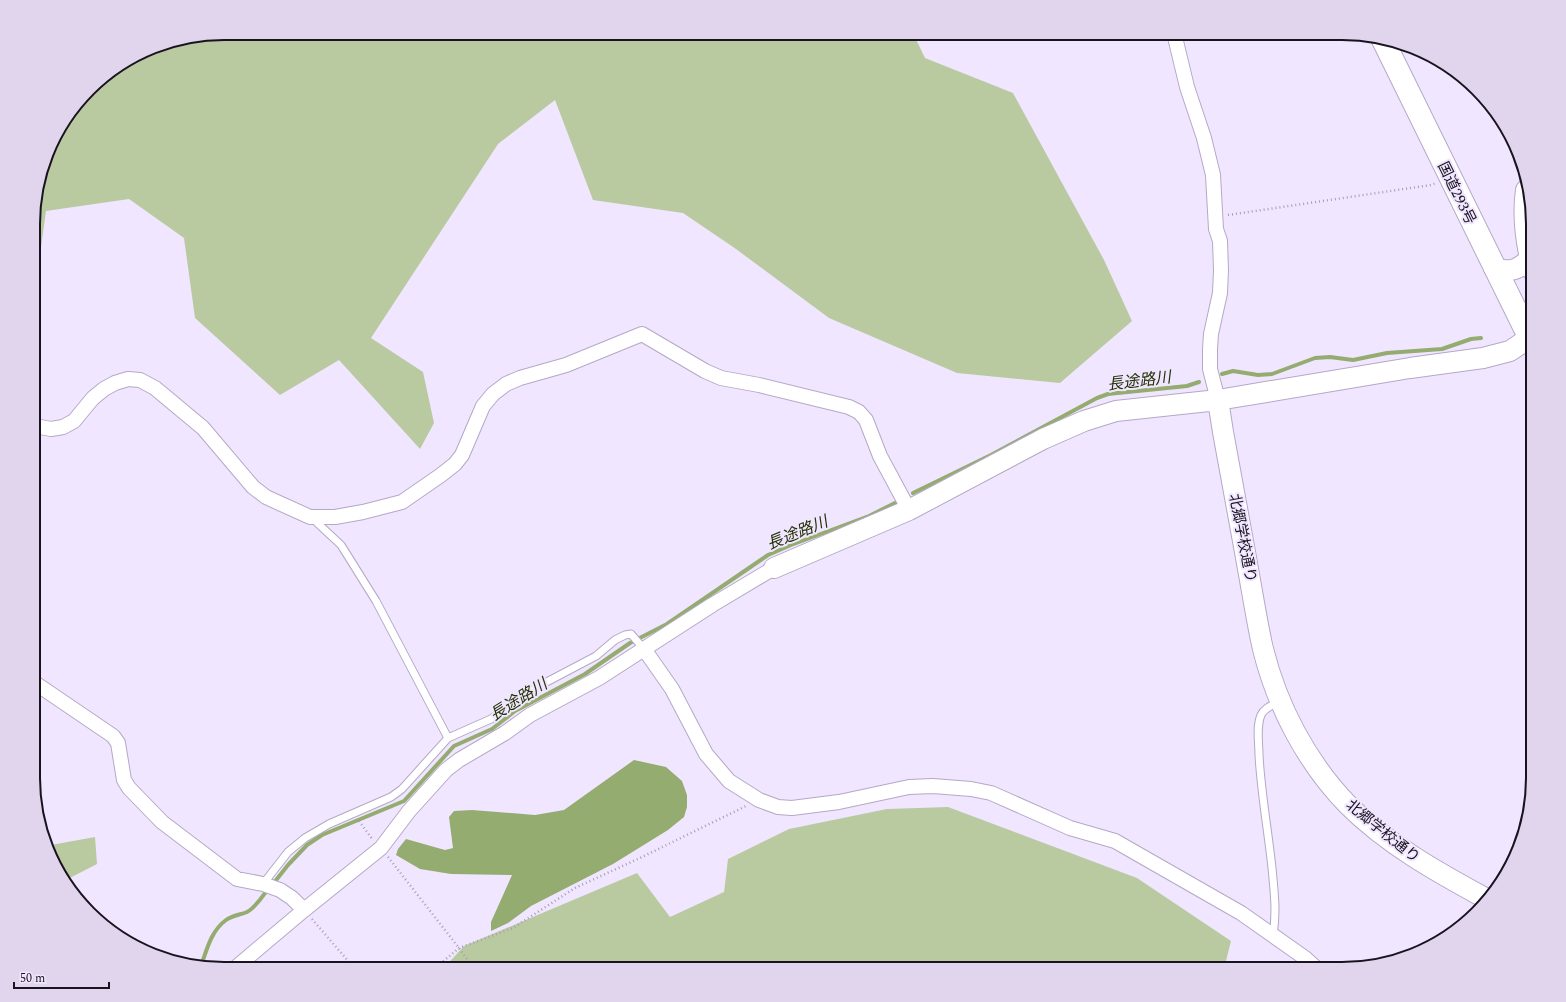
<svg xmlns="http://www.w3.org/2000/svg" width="1566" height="1002" font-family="Spectral,'Noto Sans JP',serif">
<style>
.green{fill:#b9caa1}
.water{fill:#94ac70}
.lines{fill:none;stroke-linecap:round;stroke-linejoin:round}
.stream{stroke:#94ac70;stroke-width:4}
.lane-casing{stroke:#b5a8c5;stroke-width:9}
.street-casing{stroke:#b5a8c5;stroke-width:16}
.secondary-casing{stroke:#b5a8c5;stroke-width:22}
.highway-casing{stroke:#b5a8c5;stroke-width:24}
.path{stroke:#a79eb2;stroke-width:2.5;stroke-dasharray:1 3;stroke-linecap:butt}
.lane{stroke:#fff;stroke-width:7}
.street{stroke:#fff;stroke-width:14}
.secondary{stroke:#fff;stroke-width:20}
.highway{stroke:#fff;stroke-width:22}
.labels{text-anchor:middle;stroke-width:4;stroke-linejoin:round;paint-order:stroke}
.street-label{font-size:15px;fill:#18131e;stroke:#f1e6ff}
.water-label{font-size:16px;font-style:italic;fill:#233204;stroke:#f1e6ff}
.rim{fill:none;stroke:#18131e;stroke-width:2}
</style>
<rect width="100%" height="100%" fill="#f1e6ff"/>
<path class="green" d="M 224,33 L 913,33 L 925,58 L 1013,93 L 1104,260 L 1132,321 L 1060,383 L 957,373 L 829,318 L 736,249 L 683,213 L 593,200 L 555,100 L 498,144 L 371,338 L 423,372 L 434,423 L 420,449 L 339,360 L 280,395 L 195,318 L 184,238 L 129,199 L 46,211 L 35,292 L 35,200 L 53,140 L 98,81 L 151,47 Z
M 948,807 L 1137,878 L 1231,941 L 1224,969 L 443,969 L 464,946 L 637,873 L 670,917 L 724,892 L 728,859 L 789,829 L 887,809 Z
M 95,837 L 97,864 L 64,881 L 51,845 Z"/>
<path class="water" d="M 634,760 L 666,767 L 682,781 L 687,795 L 687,807 L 684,817 L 668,830 L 613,864 L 531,906 L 508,923 L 491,931 L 491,922 L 512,875 L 451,874 L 420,869 L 396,855 L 398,849 L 406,839 L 445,850 L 453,848 L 449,817 L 454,811 L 472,810 L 535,815 L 564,810 Z"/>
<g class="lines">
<path class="stream" d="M 1222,374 L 1233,371 L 1258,375 L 1272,374 L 1315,358 L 1330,357 L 1353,360 L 1387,353 L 1442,349 L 1471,339 L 1481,338
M 913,493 L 991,455 L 1097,398 L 1108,394 L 1187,386 L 1199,382
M 273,884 L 288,865 L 307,845 L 322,835 L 404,801 L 454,746 L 492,729 L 515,711 L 585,674 L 630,643 L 667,624 L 768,555 L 791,545 L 869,516 L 895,503
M 201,966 C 207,949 211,931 226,920 C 233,915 240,915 247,912 C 256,907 262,897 268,889"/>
<defs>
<path id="lane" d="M 312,518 L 341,545 L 376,601 L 448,738
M 263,884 L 288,852 L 305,838 L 329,824 L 391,797 L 402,789 L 448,738 L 491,719 L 539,686 L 596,656 L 615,640 L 625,635 L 631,634 L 644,649
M 1273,935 C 1277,912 1274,890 1272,868 C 1268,830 1261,793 1259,755 C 1259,743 1256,727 1261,715 C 1264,708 1273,705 1280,701"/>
<path id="street" d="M 1174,33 L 1187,87 L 1204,138 L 1213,175 L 1216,229 L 1220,241 L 1221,270 L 1220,293 L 1211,334 L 1210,349 L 1210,369 L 1218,400
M 35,426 L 51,429 L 63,427 L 74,421 L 93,398 L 104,389 L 115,383 L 128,379 L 140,380 L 155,388 L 203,428 L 253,487 L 266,497 L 310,517 L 335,517 L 363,512 L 402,502 L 441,475 L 455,464 L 462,455 L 483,406 L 493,394 L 506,384 L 520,378 L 566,365 L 642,334 L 705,371 L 721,378 L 759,385 L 849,407 L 859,412 L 866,420 L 880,456 L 909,510
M 644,649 L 672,689 L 706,754 L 729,781 L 759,800 L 778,807 L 792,808 L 839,802 L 909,787 L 933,786 L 971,789 L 991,793 L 1070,828 L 1115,841 L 1241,913 L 1305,958 L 1317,969
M 35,683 L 113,736 L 118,743 L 124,780 L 129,788 L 162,822 L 237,879 L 263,884 L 280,890 L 292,898 L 304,910
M 234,969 L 304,910 L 381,848 L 409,811 L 446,770 L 459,760 L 505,733 L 530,715 L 599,678 L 712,605 L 774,568"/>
<path id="secondary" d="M 1526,190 C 1522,217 1526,244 1533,271
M 1494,268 C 1511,273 1517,270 1530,259
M 774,568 L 909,510 L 1043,439 L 1084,421 L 1116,411 L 1218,400
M 1485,898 C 1437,872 1387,844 1348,805 C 1307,763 1277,706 1263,649 C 1257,623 1253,596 1248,569 C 1240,523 1231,477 1223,432 L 1218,400 L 1410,368 L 1483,358 L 1510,351 L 1529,338 L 1533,308"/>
<path id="highway" d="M 1383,40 L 1533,345"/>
</defs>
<use href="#lane" class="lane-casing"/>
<use href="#street" class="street-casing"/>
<use href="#secondary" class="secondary-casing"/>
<use href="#highway" class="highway-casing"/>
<path class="path" d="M 1228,215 L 1431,185 L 1436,183
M 359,821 L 373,840
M 388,857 L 459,948 L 474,969
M 312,919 L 355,969
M 434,969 L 459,948 L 513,928 L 575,888 L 642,857 L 746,806"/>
<use href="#lane" class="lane"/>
<use href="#street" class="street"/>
<use href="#secondary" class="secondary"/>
<use href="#highway" class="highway"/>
</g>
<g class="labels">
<g class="street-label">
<text transform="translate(1457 193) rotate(64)" y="5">国道293号</text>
<text transform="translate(1243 538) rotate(79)" y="5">北郷学校通り</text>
<text transform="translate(1383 831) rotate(39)" y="5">北郷学校通り</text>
</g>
<g class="water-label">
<text transform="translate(1139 380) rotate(-7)" y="6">長途路川</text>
<text transform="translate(797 532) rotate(-22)" y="6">長途路川</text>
<text transform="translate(518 699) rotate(-32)" y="6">長途路川</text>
</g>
</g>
<path d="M0 0H1566V1002H0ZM224 40H1342A184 184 0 0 1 1526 224V778A184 184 0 0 1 1342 962H224A184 184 0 0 1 40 778V224A184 184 0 0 1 224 40Z" fill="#e0d5ed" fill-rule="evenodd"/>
<path class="rim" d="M224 40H1342A184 184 0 0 1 1526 224V778A184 184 0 0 1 1342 962H224A184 184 0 0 1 40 778V224A184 184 0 0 1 224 40Z"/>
<path d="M14 982v6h95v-6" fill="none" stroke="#18131e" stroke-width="2"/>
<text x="20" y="982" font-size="12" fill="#18131e" stroke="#f1e6ff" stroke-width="3" paint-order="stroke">50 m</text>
</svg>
